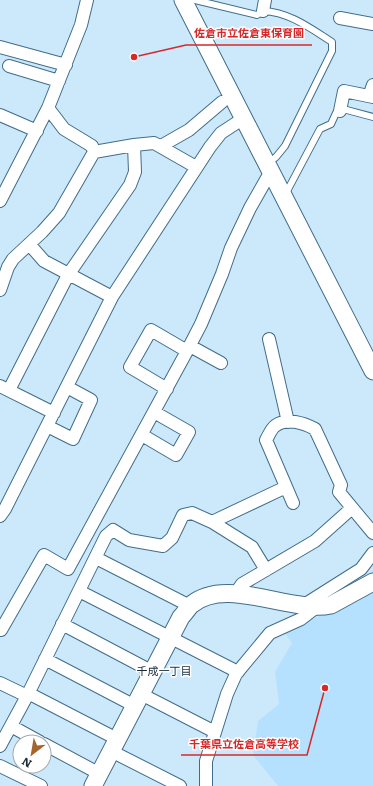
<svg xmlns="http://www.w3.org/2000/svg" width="373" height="786" font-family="Literata,'Noto Sans JP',serif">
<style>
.built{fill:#b5e1ff}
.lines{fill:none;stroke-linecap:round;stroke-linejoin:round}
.lane-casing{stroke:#406d89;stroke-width:8}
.street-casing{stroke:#406d89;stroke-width:14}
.secondary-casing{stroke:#406d89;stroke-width:19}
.lane{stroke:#fff;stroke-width:6}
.street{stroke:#fff;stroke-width:12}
.secondary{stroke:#fff;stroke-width:17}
.labels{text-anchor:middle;stroke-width:3;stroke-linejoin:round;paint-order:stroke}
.neighbourhood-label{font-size:11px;fill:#192c38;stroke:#fff}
.leader{fill:none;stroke:#d62828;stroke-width:1.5}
.callout-dot{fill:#d62828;stroke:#fff;stroke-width:1.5}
.callout-label{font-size:11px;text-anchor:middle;font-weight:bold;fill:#d62828;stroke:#fff;stroke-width:3;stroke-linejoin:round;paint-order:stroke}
</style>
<rect width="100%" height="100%" fill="#cce9fc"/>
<path class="built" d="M 373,591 L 373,786 L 278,786 L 253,755 L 258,721 L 279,704 L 275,672 L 292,643 L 284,632 Z"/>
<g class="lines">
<defs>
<path id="lane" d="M 195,0 L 257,15 L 263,11 C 289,12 310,28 332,42 L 332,51 L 285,146 L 276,157 L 268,163
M 285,195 L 320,129 L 331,124 L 336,113 L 343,109 L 373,117"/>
<path id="street" d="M 87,0 L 81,25 L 48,108 L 64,129 L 92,146 L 94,152
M 263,11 L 265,0
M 340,18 L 373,24
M 0,47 L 66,65
M 9,66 L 59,81
M 369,96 L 373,85
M 340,111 L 344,91 L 373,97
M 0,115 L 37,131
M 161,146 L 189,130 L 222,102
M 0,201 L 48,108
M 29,244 L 44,261 L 112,297
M 0,290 L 8,267 L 13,259 L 42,232 L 59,213 L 94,152 L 134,145 L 154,143 L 196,167
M 269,339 L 288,422
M 190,346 L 221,363
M 0,386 L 54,413
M 167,389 L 130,367 L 151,330 L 187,351
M 9,390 L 68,275 L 130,185 L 135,172 L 134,145
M 47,426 L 73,439 L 91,400 L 67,387
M 142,435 L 176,455 L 189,432 L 154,412
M 293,503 L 266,440 C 269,435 271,429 275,426 C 286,417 304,423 315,429 L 341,485 L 339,492 L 373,533
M 0,516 L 5,509 L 112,297 L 210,147 L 221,133 L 244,118
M 212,522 L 286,487
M 96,558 L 190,606
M 79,591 L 238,672
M 235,594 L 242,584 L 315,541 L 352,508
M 304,605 L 361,569 L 373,553
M 62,624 L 153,672
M 1,630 L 44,555 L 68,569 L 187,351 L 201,324 L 222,274 L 231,248 L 250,208 L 271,171
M 45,659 L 135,706
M 0,683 L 27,696
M 28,693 L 117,739
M 141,694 L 215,732
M 11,726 L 40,742
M 44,744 L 100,774
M 0,746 L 27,696 L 106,536 L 113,530 L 129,540 L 163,546 L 172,538 L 183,515 L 192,513 L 212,522 L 252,547 L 266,570
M 111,751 L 180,786
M 0,766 L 41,786
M 206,786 L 206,761 L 227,694 L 236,674 L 270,633 L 301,619 L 314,609 L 313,606"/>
<path id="secondary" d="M 183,0 L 373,371
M 93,786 L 181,617 C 185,613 188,608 191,605 C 226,575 290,614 331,605 L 373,582"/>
</defs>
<use href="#lane" class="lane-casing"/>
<use href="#street" class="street-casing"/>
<use href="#secondary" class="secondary-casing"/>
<use href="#lane" class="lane"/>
<use href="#street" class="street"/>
<use href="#secondary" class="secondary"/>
</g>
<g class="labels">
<g class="neighbourhood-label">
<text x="164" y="675">千成一丁目</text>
</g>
</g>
<path class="leader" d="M134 57L186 45H312M325 688L307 755H181"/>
<g class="callout-dot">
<circle cx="134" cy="57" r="4"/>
<circle cx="325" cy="688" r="4"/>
</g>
<g class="callout-label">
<text x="249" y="37">佐倉市立佐倉東保育園</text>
<text x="244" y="748">千葉県立佐倉高等学校</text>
</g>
<g transform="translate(32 754) rotate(211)"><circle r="19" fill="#ffffff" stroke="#a3abaf"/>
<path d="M0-3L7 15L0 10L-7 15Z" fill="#a5652f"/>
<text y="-6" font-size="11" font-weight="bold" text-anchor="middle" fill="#192c38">N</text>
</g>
</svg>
